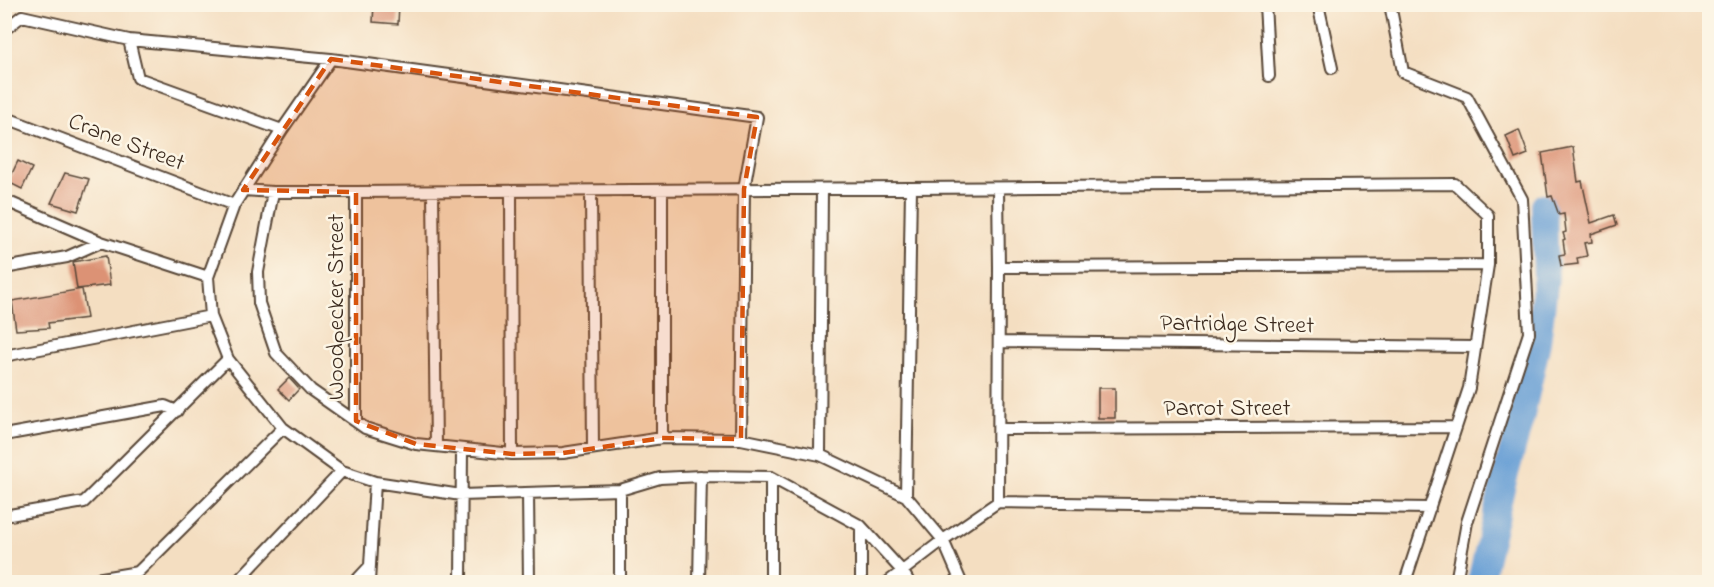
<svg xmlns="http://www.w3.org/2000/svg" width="1714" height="587" font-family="'Indie Flower',sans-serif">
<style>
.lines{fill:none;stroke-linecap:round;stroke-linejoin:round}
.river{stroke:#679fd5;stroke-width:26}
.building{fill:#dc9275}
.minor-casing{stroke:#574536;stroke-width:14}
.minor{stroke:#fff;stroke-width:10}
.marked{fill:#d7540e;fill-opacity:0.2;stroke:#d7540e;stroke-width:4.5;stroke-dasharray:12 8;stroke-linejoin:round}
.labels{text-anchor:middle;stroke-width:5;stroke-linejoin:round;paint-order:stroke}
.street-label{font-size:24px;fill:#3b2a1e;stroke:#fcf5e5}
</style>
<rect width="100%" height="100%" fill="#fcf5e5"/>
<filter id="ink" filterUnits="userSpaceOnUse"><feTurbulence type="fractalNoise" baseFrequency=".0167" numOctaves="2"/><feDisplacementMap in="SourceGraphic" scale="12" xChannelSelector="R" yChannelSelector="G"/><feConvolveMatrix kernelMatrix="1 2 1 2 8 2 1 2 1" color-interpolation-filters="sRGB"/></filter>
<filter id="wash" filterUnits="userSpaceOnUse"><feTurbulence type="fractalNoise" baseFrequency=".008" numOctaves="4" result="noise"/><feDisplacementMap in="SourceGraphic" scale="24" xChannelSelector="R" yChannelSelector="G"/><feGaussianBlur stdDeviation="1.35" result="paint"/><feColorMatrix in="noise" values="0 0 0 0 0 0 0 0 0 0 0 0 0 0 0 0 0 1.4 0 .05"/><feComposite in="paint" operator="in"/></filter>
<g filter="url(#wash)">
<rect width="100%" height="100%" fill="#f4dec1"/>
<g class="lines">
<path class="river" d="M 1480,582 L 1502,488 L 1522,415 L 1538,342 L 1546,277 L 1544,206"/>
</g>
<g id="blocks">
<path class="building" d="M 374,4 L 399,4 L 398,24 L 373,22 Z
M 1519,130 L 1528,154 L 1515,159 L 1506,136 Z
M 1573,147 L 1578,182 L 1582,181 L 1591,223 L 1614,215 L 1617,225 L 1591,234 L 1592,242 L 1584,243 L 1587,256 L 1577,258 L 1578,264 L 1561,266 L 1559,255 L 1565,254 L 1563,240 L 1565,239 L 1563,233 L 1566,232 L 1564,214 L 1559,215 L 1552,196 L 1548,197 L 1542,153 Z
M 18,161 L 32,168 L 22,189 L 8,182 Z
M 65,173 L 89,179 L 78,211 L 51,203 Z
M 106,256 L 110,285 L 77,289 L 73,262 Z
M 82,289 L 87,318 L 48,323 L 49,328 L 16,330 L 12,301 Z
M 289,378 L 299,389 L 289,400 L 278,389 Z
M 1098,388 L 1115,388 L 1115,418 L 1098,418 Z"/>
</g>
</g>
<g filter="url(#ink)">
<use href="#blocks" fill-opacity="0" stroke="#574536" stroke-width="1.5"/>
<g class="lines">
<defs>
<path id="minor" d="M 1265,4 L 1269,76
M 1318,4 L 1332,68
M 1390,4 L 1403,72 L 1467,97 L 1522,199 L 1529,333 L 1467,522 L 1456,582
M 4,30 L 22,16 L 129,40 L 331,59 L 757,117 L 744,189 L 741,439
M 129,40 L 138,78 L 282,130
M 331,59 L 282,130 L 234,205 L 208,277 L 211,316 L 228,359 L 283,428 L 342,471 L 375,482 L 461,495 L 620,490 L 660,478 L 701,476 L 771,477 L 861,526 L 903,572 L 909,582
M 4,117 L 234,205
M 243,190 L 273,192 L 356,192 L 1455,184 L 1488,215 L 1488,265 L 1469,388 L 1405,582
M 662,190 L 662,438
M 511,191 L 512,454
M 591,191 L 593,448
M 273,192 L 258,272 L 259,303 L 276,353 L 311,390 L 365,428 L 416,444 L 512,454 L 563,453 L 662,438 L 741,439 L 820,455 L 906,496 L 943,540 L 961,582
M 356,192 L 356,421
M 433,192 L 436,446
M 4,200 L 101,242 L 208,277
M 999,267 L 1488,265
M 4,268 L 67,257 L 101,242
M 999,342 L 1475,347
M 4,356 L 211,316
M 999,429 L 1456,427
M 4,435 L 165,406 L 177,411
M 820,455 L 822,189
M 771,477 L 771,582
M 620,490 L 620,582
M 528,493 L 529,582
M 906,496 L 911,188
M 998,502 L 1430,508
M 4,516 L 84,502 L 228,359
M 861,526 L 861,582
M 78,582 L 138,572 L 283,428
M 237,582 L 342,471
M 355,582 L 369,567
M 369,582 L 375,482
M 461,582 L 462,449
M 699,582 L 701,476
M 888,582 L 943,540 L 998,502 L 999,267 L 998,188"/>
</defs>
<use href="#minor" class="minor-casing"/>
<use href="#minor" class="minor"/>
</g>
</g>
<path class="marked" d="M 331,59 L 757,117 L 744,189 L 741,439 L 662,438 L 563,453 L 512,454 L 416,444 L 356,421 L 356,192 L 243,190 Z"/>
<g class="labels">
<g class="street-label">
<text transform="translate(127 141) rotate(21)" y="8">Crane Street</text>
<text transform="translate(335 307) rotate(-90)" y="8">Woodpecker Street</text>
<text transform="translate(1237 323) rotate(1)" y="8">Partridge Street</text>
<text x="1227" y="415">Parrot Street</text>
</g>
</g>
<rect width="1714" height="587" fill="none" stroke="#fcf5e5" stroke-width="24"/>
</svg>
